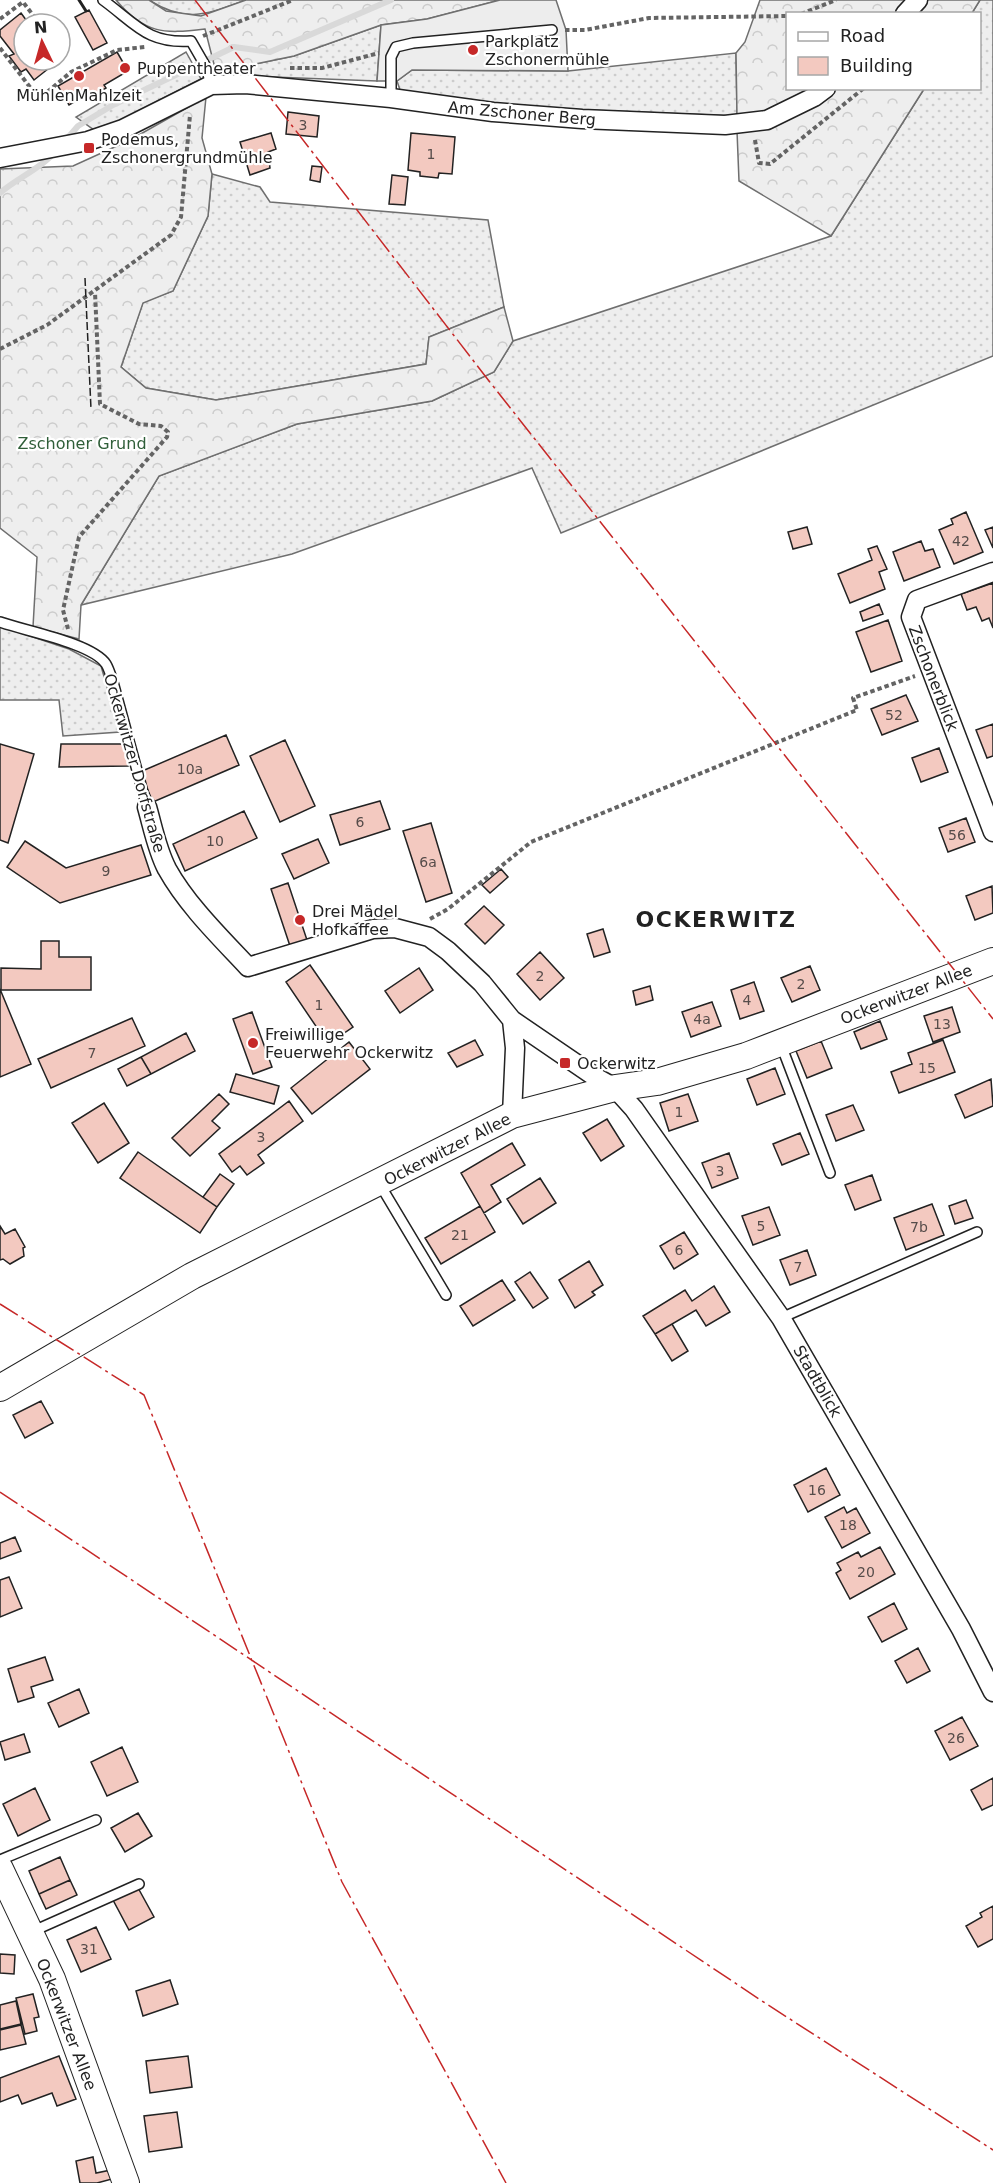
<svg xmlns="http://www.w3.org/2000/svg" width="993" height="2183" font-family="'DejaVu Sans',sans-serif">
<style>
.grass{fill:url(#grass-dots);stroke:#6f6f6f;stroke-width:1.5}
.forest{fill:url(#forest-crowns);stroke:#6f6f6f;stroke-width:1.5}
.parking{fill:#ededed;stroke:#6f6f6f;stroke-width:1.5}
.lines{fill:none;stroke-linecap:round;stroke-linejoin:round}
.stream{stroke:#d9d9d9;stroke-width:6}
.building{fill:#f3c9c0;stroke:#222;stroke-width:1.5}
.lane-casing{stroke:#222;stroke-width:12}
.street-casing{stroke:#222;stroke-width:21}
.secondary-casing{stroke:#222;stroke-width:28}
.path{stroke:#646464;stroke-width:4;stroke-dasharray:4.5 3;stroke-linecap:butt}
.lane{stroke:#fff;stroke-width:9}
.street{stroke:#fff;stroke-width:18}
.secondary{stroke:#fff;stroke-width:26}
.fence{stroke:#222;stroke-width:1.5;stroke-dasharray:8 3;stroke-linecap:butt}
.wall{stroke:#222;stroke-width:3}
.power{stroke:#c62828;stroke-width:1.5;stroke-dasharray:21 4.5 3 4.5;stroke-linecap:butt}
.poi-dot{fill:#c62828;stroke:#fff;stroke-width:2}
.labels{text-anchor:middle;stroke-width:4.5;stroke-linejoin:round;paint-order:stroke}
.number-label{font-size:14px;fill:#564c4a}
.poi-label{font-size:16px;fill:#222;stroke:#fff;text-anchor:start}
.street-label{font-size:16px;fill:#222;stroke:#fff}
.park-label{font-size:16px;fill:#2f5e38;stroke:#fff}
.district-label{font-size:22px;font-weight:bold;letter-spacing:1.5px;fill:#222;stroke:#fff}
</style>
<defs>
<pattern id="grass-dots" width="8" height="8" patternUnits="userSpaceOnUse" patternTransform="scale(1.5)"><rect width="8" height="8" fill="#eee"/><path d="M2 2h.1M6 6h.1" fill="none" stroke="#ccc" stroke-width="1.8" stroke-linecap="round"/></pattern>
<pattern id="forest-crowns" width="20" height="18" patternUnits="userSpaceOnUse" patternTransform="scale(1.5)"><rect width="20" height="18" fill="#eee"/><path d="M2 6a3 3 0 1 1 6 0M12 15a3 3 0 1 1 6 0" fill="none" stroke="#ccc"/></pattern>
</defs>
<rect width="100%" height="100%" fill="#fff"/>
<path class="grass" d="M 149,0 L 246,0 C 207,14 187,24 149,0 Z
M 980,0 L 993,0 L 993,356 L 561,533 L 532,468 L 292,554 L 81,605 L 159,476 L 297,424 L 432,401 L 494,372 L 513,341 L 831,236 L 924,89 L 980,88 L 980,14 L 972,13 Z
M 381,25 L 377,81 L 246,76 L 216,72 L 294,56 Z
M 186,52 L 201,79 L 97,132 L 76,117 Z
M 736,53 L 737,116 L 492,106 L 401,93 L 397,81 L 412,70 L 568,71 Z
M 212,174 L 260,187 L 270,202 L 488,220 L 504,307 L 429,337 L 426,364 L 216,400 L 146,388 L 121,367 L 143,302 L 173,291 L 208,216 Z
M 0,626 L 69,649 L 101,666 L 120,732 L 63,736 L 59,700 L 0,700 Z"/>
<path class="forest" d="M 116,0 L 149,0 L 166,11 L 201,16 L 246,0 L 500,0 L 427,19 L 381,25 L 294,56 L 216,72 L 205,29 C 163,34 145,34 116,0 Z
M 760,0 L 907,0 L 895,13 L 788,14 L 788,88 L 814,89 L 765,113 L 737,116 L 736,53 L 745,42 Z
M 925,0 L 980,0 L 972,13 L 914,14 Z
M 836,89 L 924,89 L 831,236 L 739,181 L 737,131 L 817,104 Z
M 206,97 L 202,138 L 212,174 L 208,216 L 173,291 L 143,303 L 121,367 L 146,388 L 216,400 L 426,364 L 429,337 L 504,307 L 513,341 L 494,372 L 432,401 L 297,424 L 159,476 L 81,605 L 79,639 L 33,627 L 37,557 L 0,528 L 0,169 L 73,166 L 130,140 Z"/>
<path class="parking" d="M 500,0 L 556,0 L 566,30 L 568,71 L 412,70 L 397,81 L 377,81 L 381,25 L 427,19 Z"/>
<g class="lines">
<path class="stream" d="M 65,141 L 78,126 L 113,105 L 234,47 L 270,52 L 391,0
M 0,193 C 17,178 40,169 54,153"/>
</g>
<path class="building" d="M 89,10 L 107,43 L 93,50 L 75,17 Z
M 21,13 L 29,24 L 24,24 L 24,60 L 58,61 L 34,80 L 26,69 L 21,72 L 9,56 L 14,54 L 0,36 L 0,30 Z
M 117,52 L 128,71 L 104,85 L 106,88 L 95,95 L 93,91 L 69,105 L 58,86 Z
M 288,112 L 319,116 L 317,137 L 286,134 Z
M 271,133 L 276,149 L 268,152 L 270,168 L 250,175 L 240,142 Z
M 411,133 L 455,137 L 452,174 L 439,173 L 438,178 L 420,176 L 420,172 L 408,170 Z
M 312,166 L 322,167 L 320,182 L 310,180 Z
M 392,175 L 408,177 L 405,205 L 389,204 Z
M 966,512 L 983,552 L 954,564 L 939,530 L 953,524 L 951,519 Z
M 807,527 L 812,544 L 793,549 L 788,532 Z
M 993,527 L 993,548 L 985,530 Z
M 921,541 L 925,551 L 933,549 L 940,567 L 904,581 L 893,552 Z
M 877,546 L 887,569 L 879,572 L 885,589 L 850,603 L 838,574 L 872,560 L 868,549 Z
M 993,583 L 993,628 L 989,618 L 982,621 L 976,607 L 967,610 L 961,594 Z
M 879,604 L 883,614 L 863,621 L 860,612 Z
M 888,620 L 902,661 L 871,672 L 856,632 Z
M 906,695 L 918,721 L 882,735 L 871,709 Z
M 993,724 L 993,756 L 987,758 L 976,730 Z
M 226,735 L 239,765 L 153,802 L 140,772 Z
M 285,740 L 315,806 L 280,822 L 250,756 Z
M 0,744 L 34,754 L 8,843 L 0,840 Z
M 61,744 L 128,744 L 128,766 L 59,767 Z
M 939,748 L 948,772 L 921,782 L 912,758 Z
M 380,801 L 390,829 L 340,845 L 330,815 Z
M 244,811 L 257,838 L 185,871 L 173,844 Z
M 966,818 L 975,842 L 948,852 L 939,828 Z
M 431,823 L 452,893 L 426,902 L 403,831 Z
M 318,839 L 329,863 L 294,879 L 282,854 Z
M 25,841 L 66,868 L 141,845 L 151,875 L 60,903 L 7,867 Z
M 501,869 L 508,877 L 490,893 L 482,885 Z
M 288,883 L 307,940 L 290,946 L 271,889 Z
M 992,886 L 993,913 L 975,920 L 966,896 Z
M 484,906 L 504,925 L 485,944 L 465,924 Z
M 603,929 L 610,952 L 594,957 L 587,934 Z
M 41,941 L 59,941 L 59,957 L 91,957 L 91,990 L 1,990 L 1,968 L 41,969 Z
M 540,952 L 564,978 L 540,1000 L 517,974 Z
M 310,965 L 353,1027 L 328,1044 L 286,982 Z
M 810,966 L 820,990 L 792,1002 L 781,978 Z
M 419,968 L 433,990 L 400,1013 L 385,991 Z
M 754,982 L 764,1011 L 740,1019 L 731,990 Z
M 650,986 L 653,1000 L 636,1005 L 633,991 Z
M 0,989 L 31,1064 L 0,1077 Z
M 712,1002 L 721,1026 L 691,1037 L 682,1012 Z
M 952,1007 L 960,1032 L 933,1042 L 924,1016 Z
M 252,1012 L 272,1067 L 253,1074 L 233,1019 Z
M 132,1018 L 145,1046 L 51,1088 L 38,1059 Z
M 880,1021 L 887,1039 L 861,1049 L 854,1032 Z
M 186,1033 L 195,1051 L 151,1074 L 141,1057 Z
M 475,1040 L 483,1055 L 457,1067 L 448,1053 Z
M 943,1040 L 955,1072 L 899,1093 L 891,1072 L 912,1064 L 908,1053 Z
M 821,1041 L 832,1068 L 807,1078 L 796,1051 Z
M 349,1042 L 370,1069 L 312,1114 L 291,1088 Z
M 141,1057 L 151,1074 L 127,1086 L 118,1069 Z
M 775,1068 L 785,1094 L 757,1105 L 747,1079 Z
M 236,1074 L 279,1086 L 274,1104 L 230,1092 Z
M 991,1079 L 993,1106 L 965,1118 L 955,1095 Z
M 219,1094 L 229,1104 L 212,1121 L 220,1128 L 190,1156 L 172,1138 Z
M 688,1094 L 698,1121 L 669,1131 L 660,1103 Z
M 289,1101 L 303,1121 L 258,1155 L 264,1163 L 247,1175 L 240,1166 L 232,1172 L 219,1154 Z
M 104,1103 L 129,1143 L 98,1163 L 72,1123 Z
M 853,1105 L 864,1130 L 836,1141 L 826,1115 Z
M 607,1119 L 624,1146 L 601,1161 L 583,1133 Z
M 800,1133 L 809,1154 L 782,1165 L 773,1144 Z
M 512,1143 L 525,1165 L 491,1185 L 501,1202 L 484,1213 L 461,1173 Z
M 138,1152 L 217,1207 L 200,1233 L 120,1178 Z
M 729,1153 L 738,1178 L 712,1188 L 702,1163 Z
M 220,1174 L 234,1184 L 217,1207 L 203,1197 Z
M 872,1175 L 881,1200 L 855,1210 L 845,1185 Z
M 540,1178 L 556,1203 L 523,1224 L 507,1199 Z
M 966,1200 L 973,1218 L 955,1224 L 949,1206 Z
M 932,1204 L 944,1235 L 906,1250 L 894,1218 Z
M 480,1206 L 495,1232 L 441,1264 L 425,1238 Z
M 769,1207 L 780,1235 L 753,1245 L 742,1216 Z
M 0,1226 L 5,1234 L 15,1229 L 25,1247 L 23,1248 L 24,1256 L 10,1264 L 3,1259 L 0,1260 Z
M 684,1232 L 698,1254 L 674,1269 L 660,1246 Z
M 807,1250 L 816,1275 L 790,1285 L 780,1260 Z
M 589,1261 L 603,1285 L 592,1292 L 595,1295 L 575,1308 L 559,1280 Z
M 530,1272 L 548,1298 L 533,1308 L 515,1282 Z
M 502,1280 L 515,1300 L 473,1326 L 460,1306 Z
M 714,1286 L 730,1312 L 706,1326 L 696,1310 L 655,1334 L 643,1316 L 685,1290 L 692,1301 Z
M 672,1324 L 688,1351 L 672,1361 L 655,1334 Z
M 41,1401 L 53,1423 L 25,1438 L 13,1415 Z
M 826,1468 L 840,1495 L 808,1512 L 794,1485 Z
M 844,1507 L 847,1513 L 856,1508 L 870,1533 L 842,1548 L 825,1517 Z
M 15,1537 L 21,1551 L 0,1559 L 0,1543 Z
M 880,1547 L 895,1574 L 850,1599 L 836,1573 L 841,1570 L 837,1563 L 858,1552 L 861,1557 Z
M 9,1577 L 22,1608 L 0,1617 L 0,1580 Z
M 894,1603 L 907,1629 L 882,1642 L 868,1617 Z
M 918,1648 L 930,1671 L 907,1683 L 895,1661 Z
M 45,1657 L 53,1680 L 31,1687 L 34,1697 L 18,1702 L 8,1669 Z
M 79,1689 L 89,1713 L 59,1727 L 48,1703 Z
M 962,1717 L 978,1746 L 950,1760 L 935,1731 Z
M 24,1734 L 30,1752 L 5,1760 L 0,1742 Z
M 122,1747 L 138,1782 L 107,1796 L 91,1762 Z
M 993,1778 L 993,1805 L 982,1810 L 971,1790 Z
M 35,1788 L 50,1820 L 18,1836 L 3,1804 Z
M 138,1813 L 152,1836 L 125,1852 L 111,1828 Z
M 60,1857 L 70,1880 L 39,1894 L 29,1871 Z
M 70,1880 L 77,1895 L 46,1909 L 39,1894 Z
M 137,1886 L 154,1917 L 129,1930 L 113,1900 Z
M 993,1906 L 993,1939 L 978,1947 L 966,1926 L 982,1917 L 980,1913 Z
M 96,1927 L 111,1959 L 81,1972 L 67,1940 Z
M 0,1954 L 15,1955 L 14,1974 L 0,1973 Z
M 170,1980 L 178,2004 L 143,2016 L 136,1991 Z
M 33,1994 L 39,2017 L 34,2018 L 37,2031 L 25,2034 L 16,1998 Z
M 16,2001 L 21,2024 L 0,2029 L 0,2005 Z
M 21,2025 L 26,2044 L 0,2050 L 0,2030 Z
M 59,2056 L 76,2099 L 57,2106 L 52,2093 L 22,2104 L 18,2095 L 0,2102 L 0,2078 Z
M 188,2056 L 192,2087 L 150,2093 L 146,2061 Z
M 177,2112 L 182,2147 L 149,2152 L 144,2116 Z
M 93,2157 L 96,2173 L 111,2170 L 112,2179 L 97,2183 L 80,2183 L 76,2161 Z"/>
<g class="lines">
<defs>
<path id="lane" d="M 103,0 C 136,24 147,44 191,41 L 206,67 L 211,85
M 391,98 L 391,57 L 396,47 L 413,43 L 552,30
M 0,622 C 25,631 92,643 106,664 C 109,669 111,676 113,682 L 147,807
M 781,1045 L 830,1173
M 379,1183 L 446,1295
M 781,1318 L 977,1232
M 0,1860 L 96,1820
M 31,1932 L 139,1884"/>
<path id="street" d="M 905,14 L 918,0
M 0,158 L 88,141 L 123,129 L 211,85 L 245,84 L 391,98 L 493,112 L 582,119 L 725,125 L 767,120 L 814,97 L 826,88
M 993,572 L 917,600 L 911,617 L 993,832
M 147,807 C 153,828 157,850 167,869 C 187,905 220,937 248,967 L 373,929 L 395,928 L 429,937 L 448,951 L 482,983 L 512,1020 L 597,1078 L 615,1088 L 634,1109 L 781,1318 L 961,1629 L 993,1692
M 512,1115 L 515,1048 L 512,1020"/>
<path id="secondary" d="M 0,1388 L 192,1276 L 512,1115 L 615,1088 L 657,1082 L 746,1056 L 993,961
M 0,1869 L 52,1979 L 126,2183"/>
</defs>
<use href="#lane" class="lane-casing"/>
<use href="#street" class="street-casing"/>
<use href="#secondary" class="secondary-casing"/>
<path class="path" d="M 801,14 L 836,0
M 0,19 L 23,2 L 39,23
M 565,30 L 585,30 L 649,18 L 788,16
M 203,36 L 293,0
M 0,48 L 39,99 L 71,72 L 117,50 L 145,47
M 290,68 L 322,68 L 379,53
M 755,140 L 759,163 L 770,164 L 864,88
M 0,349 L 47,325 L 171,235 L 181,217 L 190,115
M 68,629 L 63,610 L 79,537 L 167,437 L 168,432 L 161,426 L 139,424 L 100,404 L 95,292
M 430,919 L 448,909 L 531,842 L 857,710 L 853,698 L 915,676"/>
<use href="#lane" class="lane"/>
<use href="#street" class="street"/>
<use href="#secondary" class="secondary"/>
<path class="fence" d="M 85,278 L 91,409"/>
<path class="wall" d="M 79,0 L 86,11"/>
<path class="power" d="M 195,0 L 489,381 L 993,1019
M 0,1304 L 144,1395 L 342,1882 L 506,2183
M 0,1492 L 762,2001 L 993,2150"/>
</g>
<g class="poi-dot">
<circle cx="473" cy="50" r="6"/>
<circle cx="125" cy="68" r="6"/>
<circle cx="79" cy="76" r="6"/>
<rect x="83" y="142" width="12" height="12" rx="3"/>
<circle cx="300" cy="920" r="6"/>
<circle cx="253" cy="1043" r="6"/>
<rect x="559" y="1057" width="12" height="12" rx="3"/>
</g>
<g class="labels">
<g class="number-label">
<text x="303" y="130">3</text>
<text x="431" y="159">1</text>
<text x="961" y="546">42</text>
<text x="894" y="720">52</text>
<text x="190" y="774">10a</text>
<text x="360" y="827">6</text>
<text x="957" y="840">56</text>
<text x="215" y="846">10</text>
<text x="428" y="867">6a</text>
<text x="106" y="876">9</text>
<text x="540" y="981">2</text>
<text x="801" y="989">2</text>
<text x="747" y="1005">4</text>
<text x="319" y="1010">1</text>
<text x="702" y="1024">4a</text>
<text x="942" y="1029">13</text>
<text x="92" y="1058">7</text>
<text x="927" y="1073">15</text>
<text x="679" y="1117">1</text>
<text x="261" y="1142">3</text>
<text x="720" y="1176">3</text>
<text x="761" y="1231">5</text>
<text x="919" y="1232">7b</text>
<text x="460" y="1240">21</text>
<text x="679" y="1255">6</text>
<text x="798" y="1272">7</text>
<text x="817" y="1495">16</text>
<text x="848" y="1530">18</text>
<text x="866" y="1577">20</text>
<text x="956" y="1743">26</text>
<text x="89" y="1954">31</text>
</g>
<g class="poi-label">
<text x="485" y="47">Parkplatz<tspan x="485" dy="18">Zschonermühle</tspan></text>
<text x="137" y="74">Puppentheater</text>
<text x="79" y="101" text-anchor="middle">MühlenMahlzeit</text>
<text x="101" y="145">Podemus,<tspan x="101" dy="18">Zschonergrundmühle</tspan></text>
<text x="312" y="917">Drei Mädel<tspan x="312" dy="18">Hofkaffee</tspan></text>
<text x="265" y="1040">Freiwillige<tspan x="265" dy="18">Feuerwehr Ockerwitz</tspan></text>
<text x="577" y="1069">Ockerwitz</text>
</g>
<g class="street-label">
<text transform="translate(522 113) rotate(5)" y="6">Am Zschoner Berg</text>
<text transform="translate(934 678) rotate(69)" y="6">Zschonerblick</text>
<text transform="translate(135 763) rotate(74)" y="6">Ockerwitzer Dorfstraße</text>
<text transform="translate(906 994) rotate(-21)" y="6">Ockerwitzer Allee</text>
<text transform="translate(447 1149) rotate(-27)" y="6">Ockerwitzer Allee</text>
<text transform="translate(818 1381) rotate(60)" y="6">Stadtblick</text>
<text transform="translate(67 2024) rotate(69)" y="6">Ockerwitzer Allee</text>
</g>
<g class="park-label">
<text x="82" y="449">Zschoner Grund</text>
</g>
<g class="district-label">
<text x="716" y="927">OCKERWITZ</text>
</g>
</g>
<rect x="786" y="12" width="195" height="78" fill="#ffffff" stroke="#a7a7a7" stroke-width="1.5"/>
<rect x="798" y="32" width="30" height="9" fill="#ffffff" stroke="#a7a7a7" stroke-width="1.5"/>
<text x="840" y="42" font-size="18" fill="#222222">Road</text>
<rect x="798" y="57" width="30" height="18" fill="#f3c9c0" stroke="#a7a7a7" stroke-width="1.5"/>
<text x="840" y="72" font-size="18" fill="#222222">Building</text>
<g transform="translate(42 42) rotate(355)"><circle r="28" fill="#ffffff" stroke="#a7a7a7" stroke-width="1.5"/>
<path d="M0-4.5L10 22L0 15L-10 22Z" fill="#c62828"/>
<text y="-9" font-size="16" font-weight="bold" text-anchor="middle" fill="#222222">N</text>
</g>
</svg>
